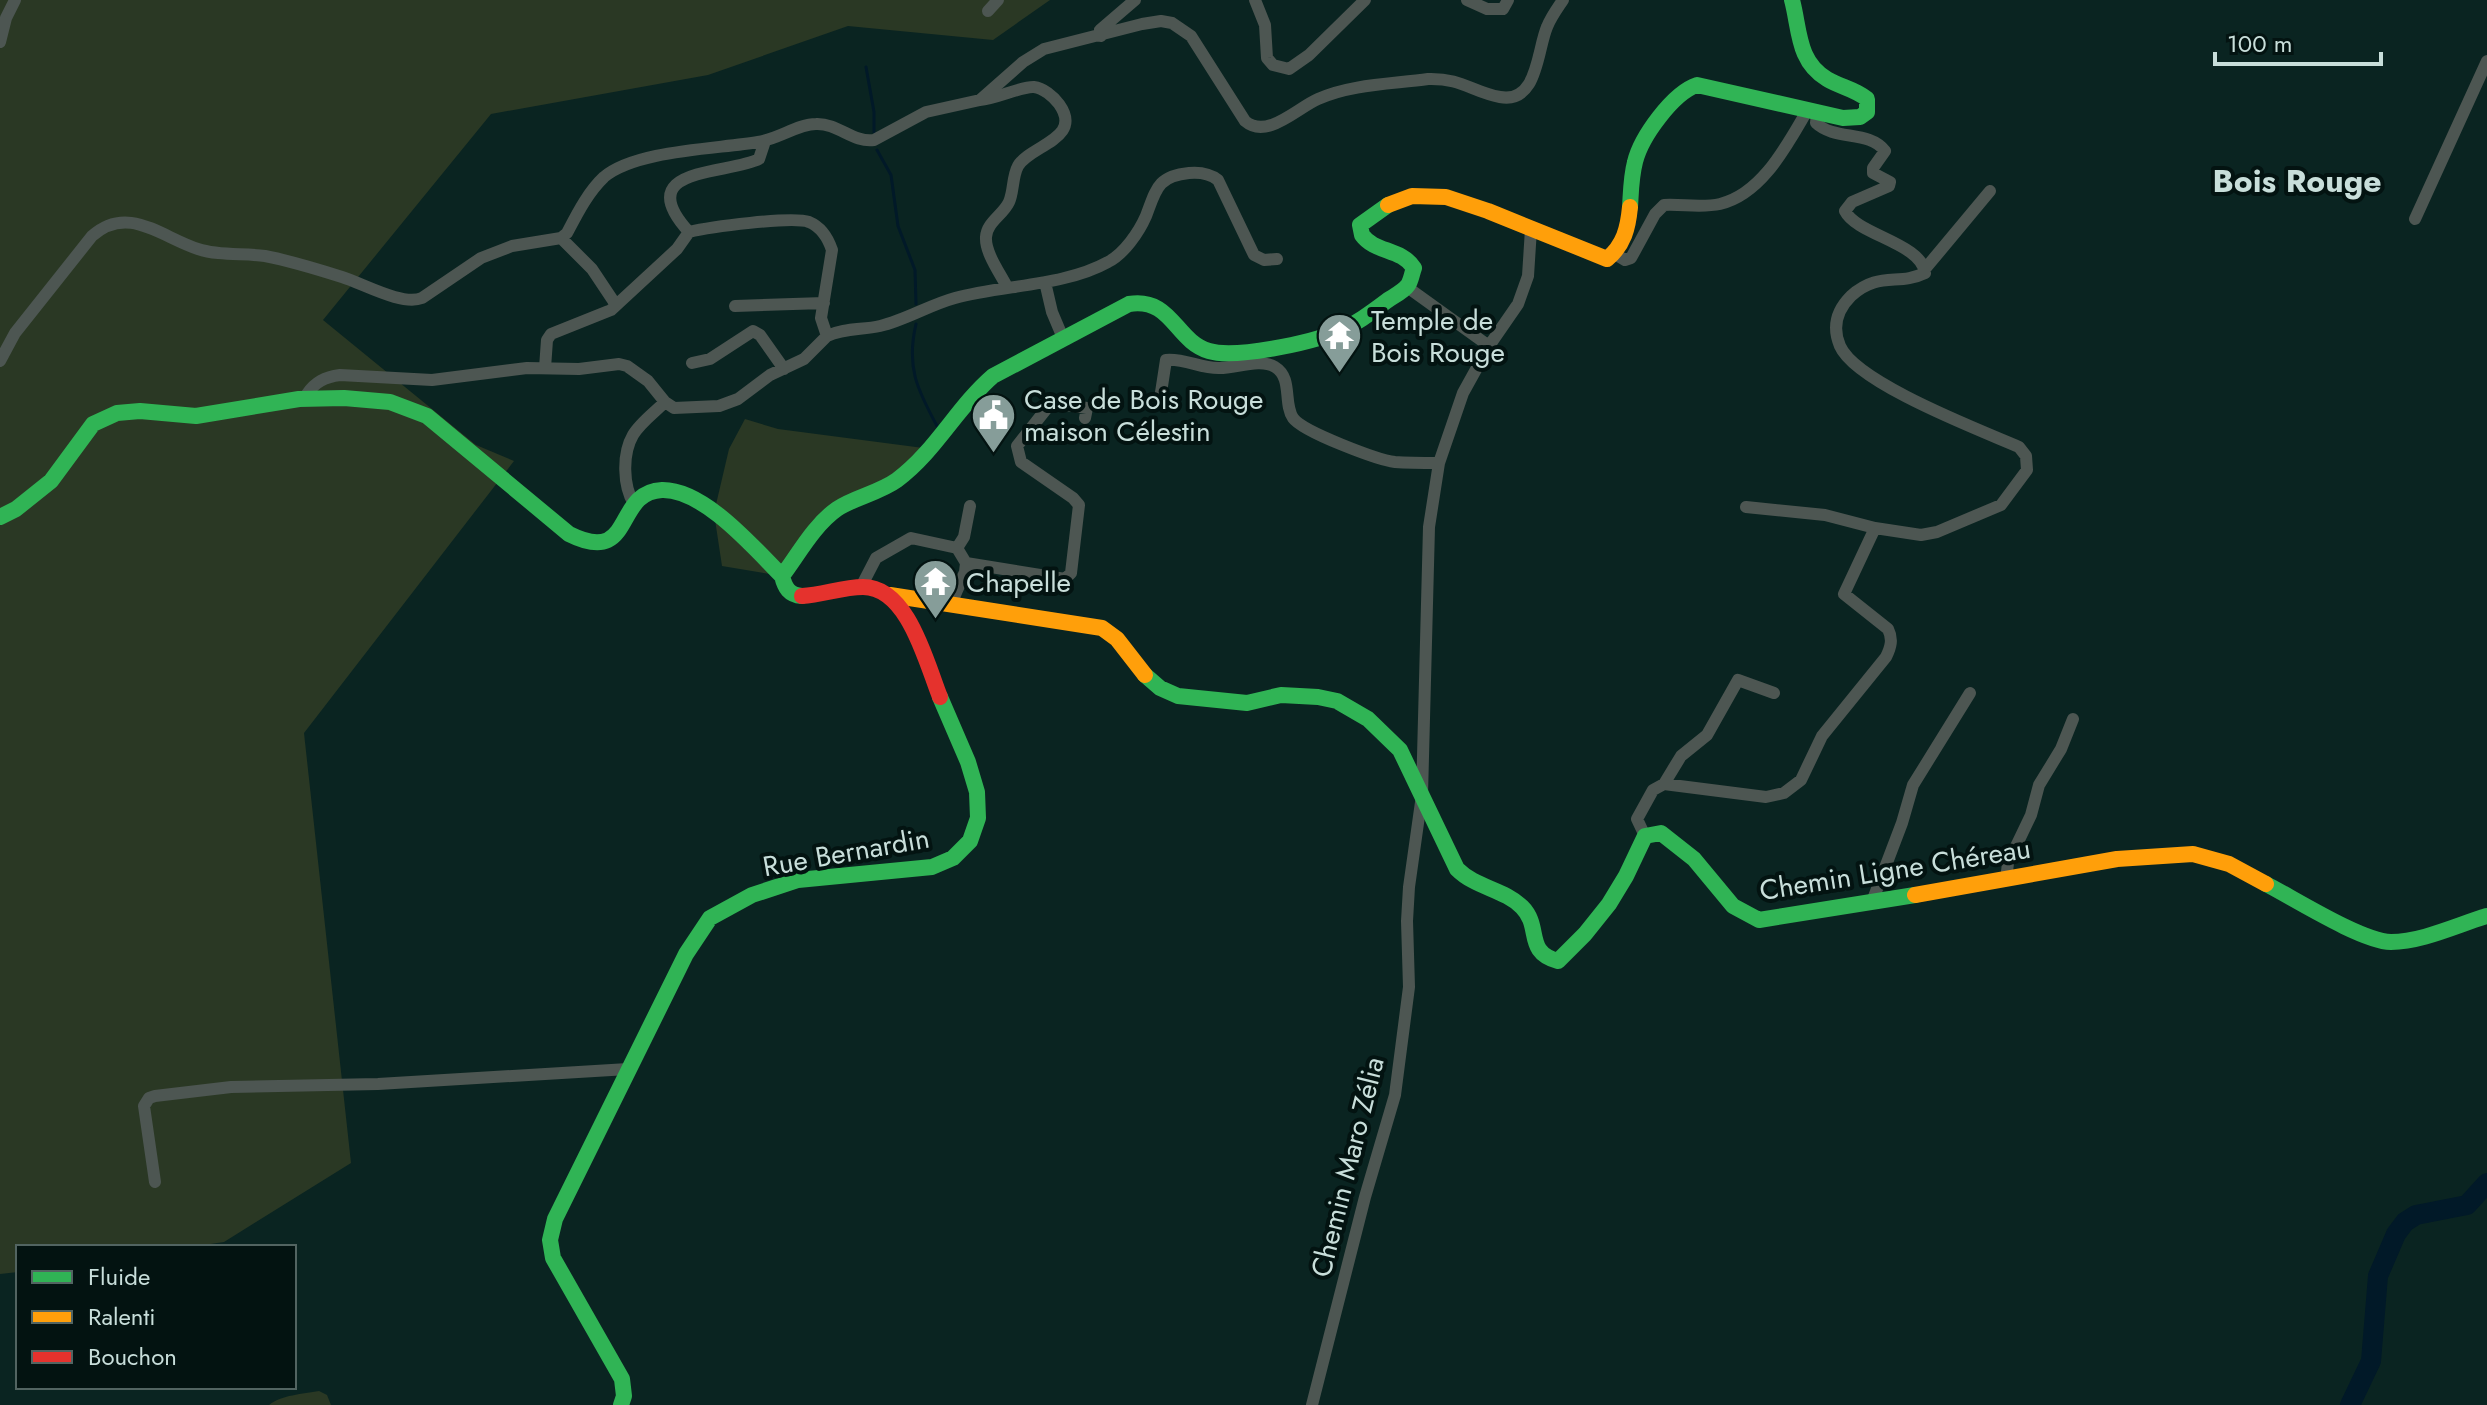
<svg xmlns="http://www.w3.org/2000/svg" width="2487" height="1405" font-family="Jost,sans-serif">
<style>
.green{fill:#2a3824}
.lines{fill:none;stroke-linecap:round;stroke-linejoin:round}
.stream{stroke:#011928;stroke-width:3}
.river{stroke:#011928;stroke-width:20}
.street{stroke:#4d5652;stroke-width:12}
.fast{stroke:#30b455;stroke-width:16}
.slow{stroke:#ff9f0a;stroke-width:16}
.jam{stroke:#e5322d;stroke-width:16}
.labels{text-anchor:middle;stroke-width:8;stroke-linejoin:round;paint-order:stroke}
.poi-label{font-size:28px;fill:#c8deda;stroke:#031311;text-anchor:start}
.street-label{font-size:28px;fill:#c8deda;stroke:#031311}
.quarter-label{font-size:32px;font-weight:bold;fill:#c8deda;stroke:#031311}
</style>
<rect width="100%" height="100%" fill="#0a2421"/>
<path class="green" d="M 0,0 L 1050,0 L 993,40 L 848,26 L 708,75 L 491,114 L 323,320 L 476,445 L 514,461 L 304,733 L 351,1163 L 224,1242 L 190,1247 L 18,1247 L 18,1272 L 0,1274 Z
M 745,419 L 778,429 L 931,449 L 837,510 L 782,576 L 722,566 L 714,513 L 729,449 Z
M 319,1391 L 327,1395 L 331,1405 L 269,1405 C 281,1395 303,1394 319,1391 Z"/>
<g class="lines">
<path class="stream" d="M 866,67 L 874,112 L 874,132
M 877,150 L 891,175 L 898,226 L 915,270 L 916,304
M 916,324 C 906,367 917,389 937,426"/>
<path class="river" d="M 2350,1405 L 2371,1361 L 2378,1276 L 2396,1234 L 2405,1222 L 2416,1215 L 2467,1205 L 2487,1183"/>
<path class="street" d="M 1255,0 L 1265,25 L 1267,58 L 1273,65 L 1289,69 L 1309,55 L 1365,0
M 1467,0 L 1487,9 L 1503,9 L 1508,0
M 988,11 L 998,0
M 1101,36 L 1100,30 L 1135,0
M 0,42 L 6,18 L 15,0
M 980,100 C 996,99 1022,86 1034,87 C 1043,88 1053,96 1059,104 C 1084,139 1030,145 1018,166 C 1012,177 1014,191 1009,202 C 1003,215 987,222 986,237 C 985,253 1000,273 1007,287
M 2415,219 L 2487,61
M 561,238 L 592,269 L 616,305
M 1615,254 L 1625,260 L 1631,258 L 1655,214 L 1664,205 C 1682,204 1702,208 1720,204 C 1762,194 1787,145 1807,111
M 1925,269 L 1990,191
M 1045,282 L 1052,312 L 1063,338
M 1407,287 L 1489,346
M 735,306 L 824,303
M 827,336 C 844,328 862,330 880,326 C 906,320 929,305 955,298 C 1003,285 1065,286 1108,262 C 1124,254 1139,232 1146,216 C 1156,190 1157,176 1189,173 C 1200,172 1209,173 1218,180 L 1254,255 L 1264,260 L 1277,259
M 0,361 L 15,333 L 92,236 C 128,204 161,237 198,249 C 219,256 243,253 265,256 C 291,261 317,269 342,277 C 364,284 402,306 422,298 L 481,258 L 512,246 L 561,238 L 567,233 C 577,214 588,192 604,177 C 636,150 717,149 758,142 C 778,139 798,124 816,124 C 838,123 853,143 874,140 L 926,112 L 980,100 L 1023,62 L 1044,49 L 1142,24 L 1161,21 L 1172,23 L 1191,36 L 1245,121 C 1267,140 1297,108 1318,99 C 1351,84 1393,84 1428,79 C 1462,78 1472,92 1500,97 C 1538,104 1537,50 1547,27 C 1551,17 1557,9 1563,0
M 692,363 L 710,359 L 753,331 L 760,335 L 784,369
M 545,368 L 547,340 L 551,334 L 611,310 L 677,249 L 689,232
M 307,399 L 307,394 C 315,382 325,377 340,375 L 432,380 L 527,368 L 579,369 L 619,364 L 627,366 L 648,381 L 665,402 L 674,408 L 719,406 L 738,399 L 770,375 L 804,359 L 827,336 L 821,318 L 832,250 C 828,238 821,227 809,222 C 792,216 709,227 689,232 C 629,166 728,175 759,159 L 765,141
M 1160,399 L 1166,360 C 1184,358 1202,369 1220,368 C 1236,368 1261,358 1275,367 C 1293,378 1283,403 1293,418 C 1303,432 1378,460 1395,462 C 1409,463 1424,463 1439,463
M 634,504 C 623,486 622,454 633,435 C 640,423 655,412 665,402
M 1746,507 L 1825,515 L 1875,528
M 957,548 L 964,537 L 970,506
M 861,587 L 876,558 L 911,538 L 957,548 L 966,563
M 951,604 L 965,572 L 966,563 L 1065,579 L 1071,573 L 1079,505 L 1073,498 L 1021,462 L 1017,446 L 1051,403 L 1087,408 L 1085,418
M 1664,784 L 1681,756 L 1707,735 L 1738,680 L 1774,693
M 1645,836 L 1637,819 L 1653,790 L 1664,784 L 1766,797 L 1784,793 L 1801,780 L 1822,736 L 1886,657 C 1891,647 1893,639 1888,629 L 1844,594 L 1875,528 L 1921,535 L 1937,532 L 2001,505 L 2027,470 L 2026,456 L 2019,447 C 1980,430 1856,383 1840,346 C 1832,327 1837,310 1851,296 C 1879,271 1898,286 1925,273 C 1922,243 1857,235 1845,211 L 1852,202 L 1889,186 L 1890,182 L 1873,173 L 1873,168 L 1885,151 C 1869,130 1835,141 1816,123 L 1817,114
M 2006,880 L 2008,863 L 2031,815 L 2039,785 L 2061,749 L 2073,719
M 1872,902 L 1902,823 L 1913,785 L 1970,693
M 155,1182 L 144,1106 L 149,1098 L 155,1096 L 231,1087 L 378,1084 L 628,1069
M 1312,1405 L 1365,1197 L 1395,1095 L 1409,987 L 1407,921 L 1409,887 L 1422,795 L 1429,527 L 1439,463 L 1463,393 L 1489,346 L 1518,304 L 1528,276 L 1531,229"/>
<path class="fast" d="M 1630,207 C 1631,192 1631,177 1635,162 C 1641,137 1673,93 1697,85 L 1843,118 L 1860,117 L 1867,112 L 1867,99 C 1855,89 1840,87 1827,79 C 1797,61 1800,30 1792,0
M 0,517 L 16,509 L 51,481 L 93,424 L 117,413 L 140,411 L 196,416 L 299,399 L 344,398 L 390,402 L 427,416 L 569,534 C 635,567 613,492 662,490 C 704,489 754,548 782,576
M 802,596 C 789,595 785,588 782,576 C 798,555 814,525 837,509 C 855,497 879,493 897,480 C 936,451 957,407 993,376 L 1129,304 C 1172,297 1175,341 1209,351 C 1235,359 1310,343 1336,332 C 1355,325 1372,312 1388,300 C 1394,296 1404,291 1408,285 C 1411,281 1412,273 1414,268 C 1401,248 1375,253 1362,235 L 1360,225 L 1388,205
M 1145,675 L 1160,688 L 1178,696 L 1247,703 L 1281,695 L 1318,697 L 1337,701 L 1368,719 L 1400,750 L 1457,869 C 1476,888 1504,889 1522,907 C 1542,927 1524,952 1558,961 L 1585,934 L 1609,904 L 1626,876 L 1645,836 L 1661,833 L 1694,859 L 1733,906 L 1759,920 L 1915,895
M 2266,884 C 2295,899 2361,941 2391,942 C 2422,942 2457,925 2487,916
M 621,1405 L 624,1396 L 622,1379 L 553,1258 L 550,1240 L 555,1219 L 686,954 L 710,918 L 752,895 L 798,880 L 932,867 L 953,858 L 970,841 L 978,818 L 977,792 L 968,762 L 940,697"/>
<path class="slow" d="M 1388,205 L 1412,196 L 1446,197 L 1488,211 L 1607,259 C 1624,245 1628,228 1630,207
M 890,595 L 1102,628 L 1117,639 L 1145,675
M 1915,895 L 2117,859 L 2193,854 L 2229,864 L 2266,884"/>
<path class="jam" d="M 802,596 C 823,595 842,587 863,587 C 908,587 926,662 940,697"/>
</g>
<defs>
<symbol id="temple-pin" viewBox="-11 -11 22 30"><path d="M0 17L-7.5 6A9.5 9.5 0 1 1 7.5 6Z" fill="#869d99" stroke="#031311"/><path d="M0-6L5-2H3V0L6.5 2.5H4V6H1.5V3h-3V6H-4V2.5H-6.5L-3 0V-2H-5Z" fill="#fff"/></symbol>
<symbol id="civic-pin" viewBox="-11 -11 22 30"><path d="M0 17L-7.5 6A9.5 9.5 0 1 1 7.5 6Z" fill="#869d99" stroke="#031311"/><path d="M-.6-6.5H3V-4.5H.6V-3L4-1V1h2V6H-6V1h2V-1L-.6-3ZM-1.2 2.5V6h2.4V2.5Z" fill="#fff"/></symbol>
</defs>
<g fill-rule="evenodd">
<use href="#temple-pin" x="1314" y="310" width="51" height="69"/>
<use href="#civic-pin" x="968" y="390" width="51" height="69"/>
<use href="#temple-pin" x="910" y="556" width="51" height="69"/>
</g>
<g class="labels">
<g class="poi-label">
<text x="1371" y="330">Temple de<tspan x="1371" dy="32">Bois Rouge</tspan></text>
<text x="1024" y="409">Case de Bois Rouge<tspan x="1024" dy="32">maison Célestin</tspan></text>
<text x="966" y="592">Chapelle</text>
</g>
<g class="street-label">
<text transform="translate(846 852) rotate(-10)" y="10">Rue Bernardin</text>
<text transform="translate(1895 869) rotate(-9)" y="10">Chemin Ligne Chéreau</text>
<text transform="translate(1347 1167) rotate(-76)" y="10">Chemin Maro Zélia</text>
</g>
<g class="quarter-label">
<text x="2297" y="192">Bois Rouge</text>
</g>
</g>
<rect x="16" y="1245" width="280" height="144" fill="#031311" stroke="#526461" stroke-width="2"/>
<rect x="32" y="1271" width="40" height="12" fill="#30b455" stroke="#526461" stroke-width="2"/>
<text x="88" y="1285" font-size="24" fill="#c8deda">Fluide</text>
<rect x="32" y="1311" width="40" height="12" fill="#ff9f0a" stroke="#526461" stroke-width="2"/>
<text x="88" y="1325" font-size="24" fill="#c8deda">Ralenti</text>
<rect x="32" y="1351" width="40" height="12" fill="#e5322d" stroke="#526461" stroke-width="2"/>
<text x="88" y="1365" font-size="24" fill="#c8deda">Bouchon</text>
<path d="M2215 52v12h166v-12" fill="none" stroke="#c8deda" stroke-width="4"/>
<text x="2227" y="52" font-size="24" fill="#c8deda" stroke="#031311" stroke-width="6" paint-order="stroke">100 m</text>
</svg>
